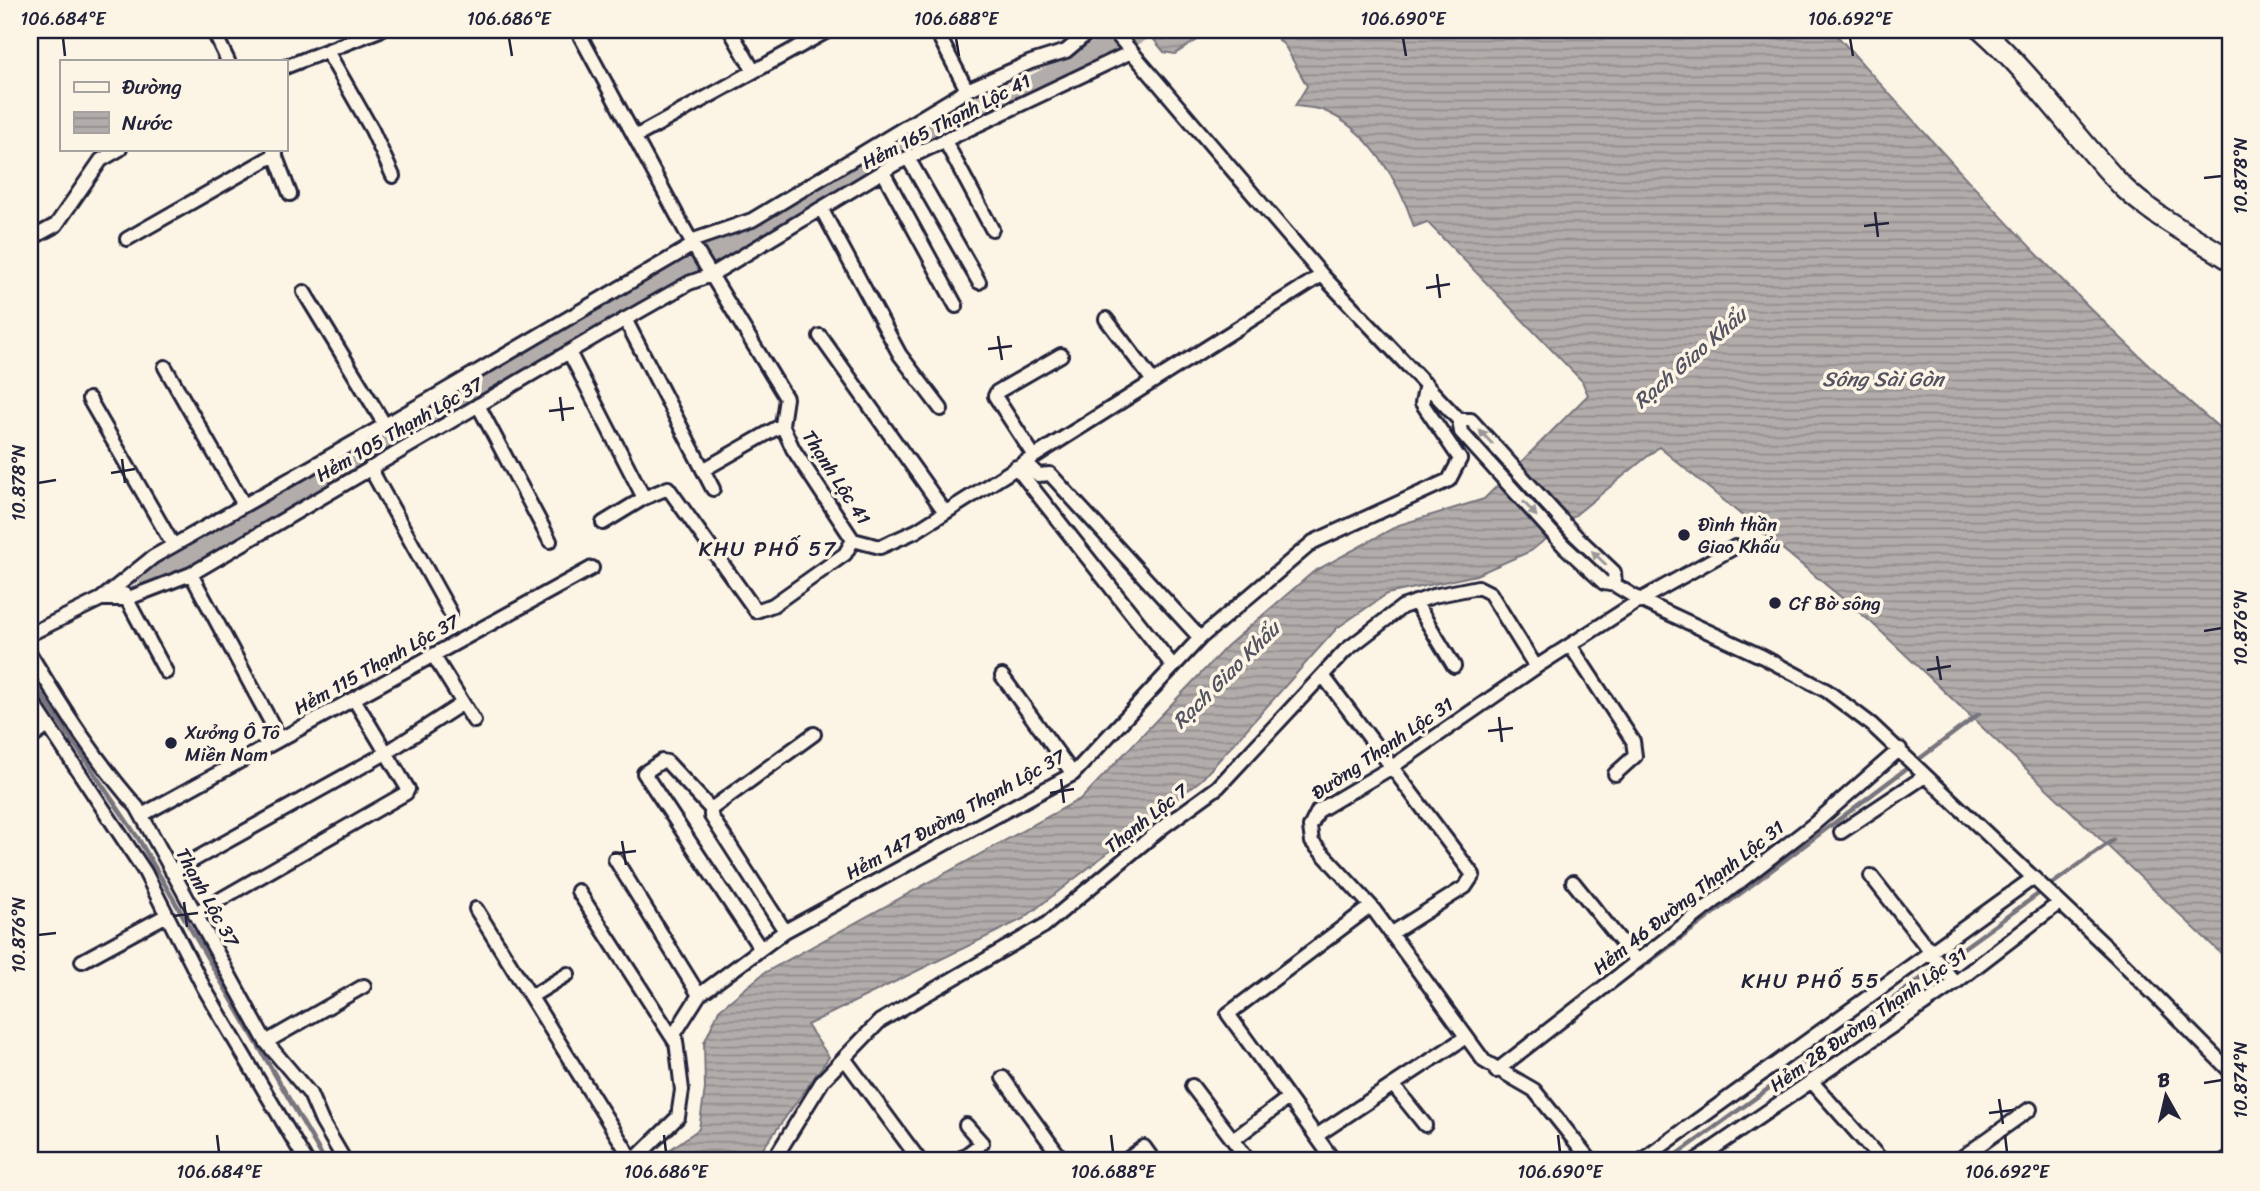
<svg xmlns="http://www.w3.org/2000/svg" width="2260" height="1191" font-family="Sriracha,sans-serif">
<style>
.water{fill:url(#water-rules);stroke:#78757e;stroke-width:2}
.pier{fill:#fcf5e5}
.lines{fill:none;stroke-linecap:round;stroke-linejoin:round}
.stream{stroke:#78757e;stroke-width:4.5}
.river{stroke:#b2adab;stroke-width:24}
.street-casing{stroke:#22223b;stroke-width:18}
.secondary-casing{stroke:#22223b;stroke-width:24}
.street{stroke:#fcf5e5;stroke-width:12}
.secondary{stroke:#fcf5e5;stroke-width:19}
.oneway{fill:#9a9698}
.ticks{fill:none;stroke:#22223b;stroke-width:2.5}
.poi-dot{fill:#22223b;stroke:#fcf5e5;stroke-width:2.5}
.labels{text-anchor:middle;stroke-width:7;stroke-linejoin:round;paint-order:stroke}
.street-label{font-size:19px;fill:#22223b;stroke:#fcf5e5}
.poi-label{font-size:19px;fill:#22223b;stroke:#fcf5e5;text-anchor:start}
.water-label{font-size:21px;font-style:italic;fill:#545362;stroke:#fcf5e5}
.neighbourhood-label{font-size:21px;letter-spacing:2px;fill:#22223b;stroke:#fcf5e5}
.neatline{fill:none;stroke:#22223b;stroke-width:2.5}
.ticks-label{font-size:18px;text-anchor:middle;fill:#22223b}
</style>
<defs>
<pattern id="water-rules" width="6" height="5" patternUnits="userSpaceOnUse" patternTransform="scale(1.75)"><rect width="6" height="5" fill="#b2adab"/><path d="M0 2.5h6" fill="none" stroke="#908c8c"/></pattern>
</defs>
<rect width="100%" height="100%" fill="#fcf5e5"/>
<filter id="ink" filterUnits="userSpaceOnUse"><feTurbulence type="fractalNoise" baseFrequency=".0143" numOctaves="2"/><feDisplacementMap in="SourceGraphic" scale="14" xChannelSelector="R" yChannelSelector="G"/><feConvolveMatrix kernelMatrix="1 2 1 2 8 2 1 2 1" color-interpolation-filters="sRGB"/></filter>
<g filter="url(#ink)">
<path class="water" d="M 1146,30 L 1213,30 L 1175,54 L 1164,52 Z
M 1269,30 L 1832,30 C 1959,171 2084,314 2230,437 L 2230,962 L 1871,622 L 1659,447 L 1531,551 L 1476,575 L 1387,594 L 1337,628 L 1202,779 L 1023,919 L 807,1025 L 829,1057 L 754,1161 L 654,1161 L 699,1129 L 705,1089 L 704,1043 L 719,1010 L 764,973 L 1082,798 L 1227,646 L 1313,572 L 1399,525 L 1484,499 L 1588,395 L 1582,381 L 1427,222 L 1414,227 C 1400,182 1368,128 1322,110 C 1314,107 1304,107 1295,106 L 1307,86 L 1285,46 Z"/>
<path class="pier" d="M 1512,466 L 1567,526 L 1555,536 L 1501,477 Z"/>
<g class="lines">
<path class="stream" d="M 30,678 L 138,838 L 325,1161
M 1640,969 L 1979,714
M 1668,1161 L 2113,840"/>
<path class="river" d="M 149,576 L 817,193 L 957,118 L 1030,89 L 1140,30"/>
<defs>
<path id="street" d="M 213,30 L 228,61
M 577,30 L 693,245 L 786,398 L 782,425 L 793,449 L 853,540 L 880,547 L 916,531 L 1322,275
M 730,30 L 753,70
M 1113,30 L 1322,275 L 1459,420 L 1461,432 L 1564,546 L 1604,583 L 1615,585 L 1640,600 L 1763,657 L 1827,691 L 1872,725 L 2115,955 L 2230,1071
M 941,40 L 967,90 L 1031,62 L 1066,51 L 1091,30
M 327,51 L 372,130 L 393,176
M 285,67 L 380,30
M 635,137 L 829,30
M 945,141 L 992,229
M 273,149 L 290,194
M 908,158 L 979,282
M 883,172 L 956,306
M 822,210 L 900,355 L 941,409
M 30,239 L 56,225 L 101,160 L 120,149
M 127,239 L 276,154
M 691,241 L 752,220 L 967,90
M 304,292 L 385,425
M 625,319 L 713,489
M 1106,319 L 1153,381
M 820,336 L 945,512
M 569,352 L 644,498
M 165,367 L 244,505
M 89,399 L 173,545
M 478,405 L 550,541
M 1459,420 L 1471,420 L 1575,535 L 1614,572 L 1615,585
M 1034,456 L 995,396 L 997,392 L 1061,355
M 1025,462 L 1038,475 L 1050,474 L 1200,638
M 1016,467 L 1173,666
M 370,468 L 450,612
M 703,470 L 782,425
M 603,523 L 644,498 L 668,488 L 756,611 L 773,605 L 845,554 L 853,540
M 191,574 L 280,739
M 124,594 L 166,672
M 101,599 L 126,599 L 191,574 L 603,332 L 689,283 L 711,275 L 895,164 L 1131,52
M 1415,602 L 1454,666
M 30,634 L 101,599 L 153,557 L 434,397 L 693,245
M 1570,645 L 1633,741 L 1635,756 L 1615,774
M 30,654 C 62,707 96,761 137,807 L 266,1042 L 310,1094 L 322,1122 L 345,1161
M 433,655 L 474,721
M 1002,676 L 1073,774
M 1324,677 L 1473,875 L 1465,887 L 1392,933
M 30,698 L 145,872 L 204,988 L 306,1161
M 30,739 L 48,726
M 711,809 L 667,762 L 662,761 L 644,773 L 760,948
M 142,815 L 592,568
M 1841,832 L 1925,776
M 615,859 L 699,995
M 172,872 L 386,753 L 463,703
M 1871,876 L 1955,983
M 1573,882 L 1636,960
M 578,891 L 676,1043
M 476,909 L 633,1161
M 195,914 L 406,793 L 408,789 L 354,699
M 785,931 L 711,816 L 711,809 L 814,734
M 82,961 L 167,915
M 532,996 L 568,974
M 266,1042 L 364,986
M 844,1058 L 920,1161
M 1496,1071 L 1814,824 L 1900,749
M 1003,1078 L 1063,1161
M 1813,1083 L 1882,1161
M 1192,1086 L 1249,1161
M 1425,1125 L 1393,1085 L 1466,1037
M 1316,1136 L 1393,1085
M 1233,1140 L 1288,1098
M 633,1161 L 678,1117 L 682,1090 L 675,1033 L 699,995 L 785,931 L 1073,774 L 1200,638 L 1313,542 L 1449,480 L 1460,459 L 1422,403 L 1426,384
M 773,1161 L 823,1080 L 880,1021 L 1044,926 L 1163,827 L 1218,787 L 1345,651 L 1402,607 L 1433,596 L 1478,587 L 1490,593 L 1536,667
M 958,1161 L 982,1143 L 966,1125
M 1125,1161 L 1144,1147 L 1154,1161
M 1334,1161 L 1228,1014 L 1371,906
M 1591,1161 L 1534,1090 L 1484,1061 L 1371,906 L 1312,842 L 1310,827 L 1318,811 L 1392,767 L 1536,667 L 1640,600 L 1735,547
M 1641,1161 L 2033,878
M 1695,1161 L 1955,983 L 2059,903
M 1957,1161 L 2030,1109
M 2224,1161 L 2230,1157"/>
<path id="secondary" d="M 1982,30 C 2035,77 2074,136 2123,187 C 2153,216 2195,237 2230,260"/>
</defs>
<use href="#street" class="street-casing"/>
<use href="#secondary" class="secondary-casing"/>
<use href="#street" class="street"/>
<use href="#secondary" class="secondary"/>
</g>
<defs><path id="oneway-solid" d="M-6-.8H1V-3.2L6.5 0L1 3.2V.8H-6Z" transform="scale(1.75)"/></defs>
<g class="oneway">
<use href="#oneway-solid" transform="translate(1486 437) rotate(-132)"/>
<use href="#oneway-solid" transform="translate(1530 509) rotate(48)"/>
<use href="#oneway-solid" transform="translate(1599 558) rotate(-136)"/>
</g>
</g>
<path class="ticks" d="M 63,38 L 65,56M 509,38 L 512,56M 956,38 L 959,56M 1403,38 L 1406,56M 1850,38 L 1853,56M 2204,178 L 2222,176M 1875,212 L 1878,237M 1864,226 L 1889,223M 1437,274 L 1440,298M 1426,288 L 1450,284M 998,336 L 1002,360M 988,349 L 1012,346M 560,397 L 563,421M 549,411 L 574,408M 122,459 L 125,483M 111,473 L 135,469M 38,483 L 56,480M 2204,631 L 2222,628M 1937,656 L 1941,680M 1927,670 L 1951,666M 1499,717 L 1502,742M 1488,731 L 1513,728M 1061,779 L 1064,803M 1050,793 L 1074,789M 622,841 L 626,865M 612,854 L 636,851M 184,902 L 187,927M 173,916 L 198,913M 38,935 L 56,933M 2204,1083 L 2222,1080M 1999,1099 L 2003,1124M 1989,1113 L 2013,1110M 217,1135 L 219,1152M 664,1135 L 666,1152M 1111,1135 L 1113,1152M 1558,1135 L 1560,1152M 2005,1135 L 2007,1152"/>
<g class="poi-dot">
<circle cx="1684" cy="535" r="7"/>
<circle cx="1775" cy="603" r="7"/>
<circle cx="171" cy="743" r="7"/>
</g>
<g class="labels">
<g class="street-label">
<text transform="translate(946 121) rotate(-27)" y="7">Hẻm 165 Thạnh Lộc 41</text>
<text transform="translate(399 429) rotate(-30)" y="7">Hẻm 105 Thạnh Lộc 37</text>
<text transform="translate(837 477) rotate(57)" y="7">Thạnh Lộc 41</text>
<text transform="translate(376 664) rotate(-29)" y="7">Hẻm 115 Thạnh Lộc 37</text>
<text transform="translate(1382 748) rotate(-34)" y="7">Đường Thạnh Lộc 31</text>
<text transform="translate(955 814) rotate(-29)" y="7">Hẻm 147 Đường Thạnh Lộc 37</text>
<text transform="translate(1146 818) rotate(-38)" y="7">Thạnh Lộc 7</text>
<text transform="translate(208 897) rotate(61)" y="7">Thạnh Lộc 37</text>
<text transform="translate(1688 897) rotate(-38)" y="7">Hẻm 46 Đường Thạnh Lộc 31</text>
<text transform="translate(1868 1019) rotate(-35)" y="7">Hẻm 28 Đường Thạnh Lộc 31</text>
</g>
<g class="poi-label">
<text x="1698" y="531">Đình thần<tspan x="1698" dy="22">Giao Khẩu</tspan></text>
<text x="1789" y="610">Cf Bờ sông</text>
<text x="185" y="739">Xưởng Ô Tô<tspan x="185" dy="22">Miền Nam</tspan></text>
</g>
<g class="water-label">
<text transform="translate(1690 358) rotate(-41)" y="7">Rạch Giao Khẩu</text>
<text x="1883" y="386">Sông Sài Gòn</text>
<text transform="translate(1226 675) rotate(-45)" y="7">Rạch Giao Khẩu</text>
</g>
<g class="neighbourhood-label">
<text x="768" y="556">KHU PHỐ 57</text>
<text x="1811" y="988">KHU PHỐ 55</text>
</g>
</g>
<rect width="2260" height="1191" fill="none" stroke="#fcf5e5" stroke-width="77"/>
<rect x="60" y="60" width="228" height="91" fill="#fcf5e5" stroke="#a5a1a1" stroke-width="2"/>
<rect x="74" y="82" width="35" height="10" fill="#fcf5e5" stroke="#a5a1a1" stroke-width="2"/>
<text x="122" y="94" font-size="21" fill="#22223b">Đường</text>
<rect x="74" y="112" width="35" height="21" fill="url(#water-rules)" stroke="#a5a1a1" stroke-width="2"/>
<text x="122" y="130" font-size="21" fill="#22223b">Nước</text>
<g transform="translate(2166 1096) rotate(352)" stroke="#fcf5e5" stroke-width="5" paint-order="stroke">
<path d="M0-5L12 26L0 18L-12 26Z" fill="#22223b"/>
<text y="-10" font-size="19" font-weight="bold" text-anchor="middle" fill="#22223b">B</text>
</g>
<rect x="38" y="38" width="2184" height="1114" class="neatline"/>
<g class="ticks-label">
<text x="63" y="25">106.684°E</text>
<text x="509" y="25">106.686°E</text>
<text x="956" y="25">106.688°E</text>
<text x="1403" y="25">106.690°E</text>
<text x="1850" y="25">106.692°E</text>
<text transform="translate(2241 176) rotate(-90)" y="6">10.878°N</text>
<text transform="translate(19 483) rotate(-90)" y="6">10.878°N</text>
<text transform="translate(2241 628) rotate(-90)" y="6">10.876°N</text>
<text transform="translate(19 935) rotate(-90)" y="6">10.876°N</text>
<text transform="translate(2241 1080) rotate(-90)" y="6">10.874°N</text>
<text x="219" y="1178">106.684°E</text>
<text x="666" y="1178">106.686°E</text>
<text x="1113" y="1178">106.688°E</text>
<text x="1560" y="1178">106.690°E</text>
<text x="2007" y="1178">106.692°E</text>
</g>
</svg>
